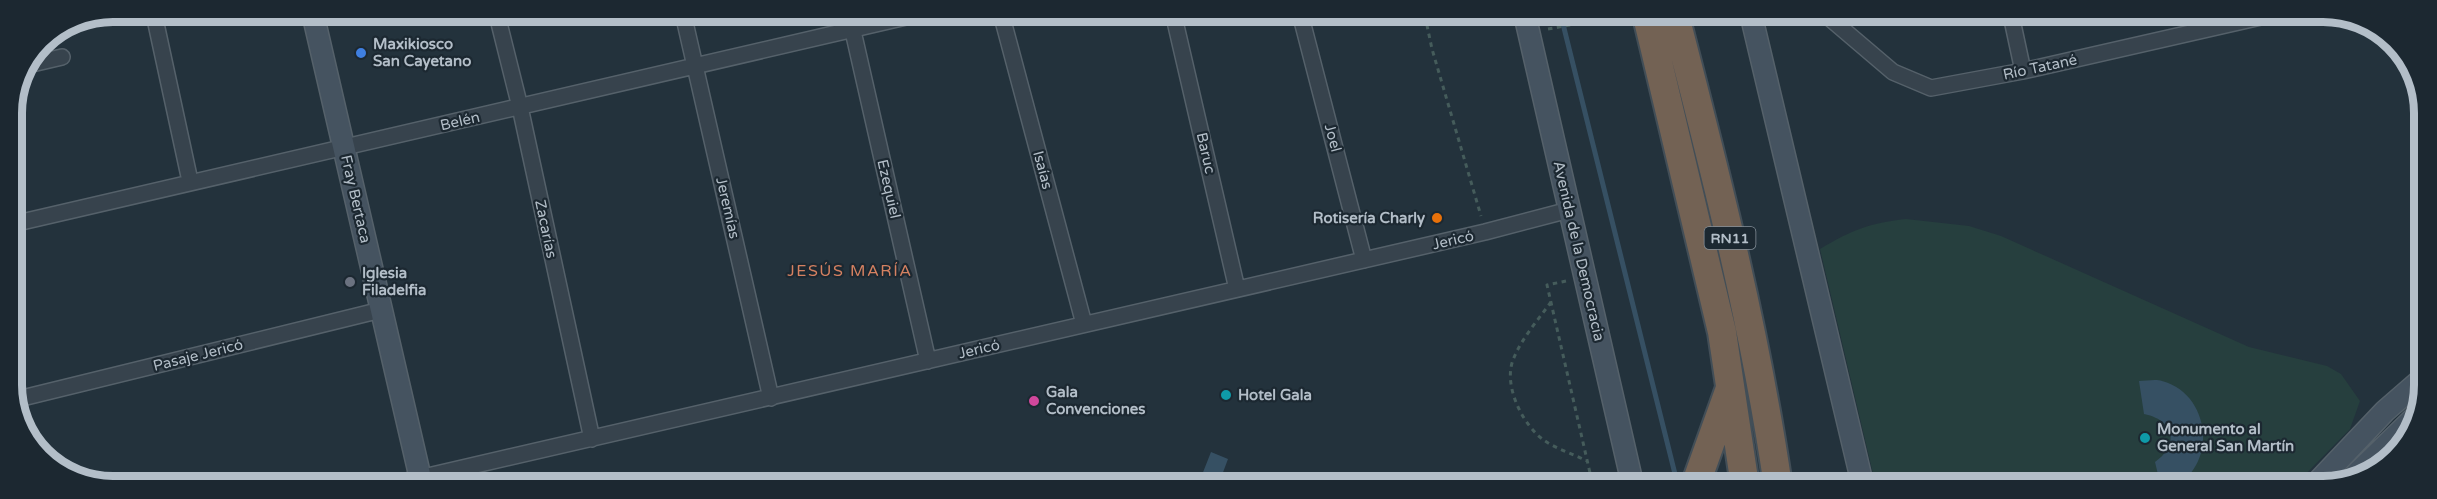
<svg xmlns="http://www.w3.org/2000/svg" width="2437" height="499" font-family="'Varela Round',sans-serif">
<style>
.green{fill:#263f3e}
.water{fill:#365063}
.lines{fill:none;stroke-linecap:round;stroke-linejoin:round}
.stream{stroke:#365063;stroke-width:5}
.street-casing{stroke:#55616a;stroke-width:18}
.secondary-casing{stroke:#55616a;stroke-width:24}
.highway-casing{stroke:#424e57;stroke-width:32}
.path{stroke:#455c5b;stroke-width:3;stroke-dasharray:4.5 4.5;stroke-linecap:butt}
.street{stroke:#37434d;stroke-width:15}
.secondary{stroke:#455360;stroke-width:21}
.highway{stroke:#736254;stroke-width:28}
.shop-dot{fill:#3f7fe0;stroke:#1c2831;stroke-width:2}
.food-dot{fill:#e8710a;stroke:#1c2831;stroke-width:2}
.worship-dot{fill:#6b7280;stroke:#1c2831;stroke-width:2}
.culture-dot{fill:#0f9aa8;stroke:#1c2831;stroke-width:2}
.hotel-dot{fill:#d1479c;stroke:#1c2831;stroke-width:2}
.labels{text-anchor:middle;stroke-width:4.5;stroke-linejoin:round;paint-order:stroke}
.shield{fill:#1c2831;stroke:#86919b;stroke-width:1.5}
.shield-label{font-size:14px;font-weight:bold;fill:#b3bec8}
.poi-label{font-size:15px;font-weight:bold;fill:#b3bec8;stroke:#1c2831;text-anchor:start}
.street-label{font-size:15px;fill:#b3bec8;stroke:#1c2831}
.neighbourhood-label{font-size:16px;letter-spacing:1.5px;fill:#d58161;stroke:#1c2831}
.rim{fill:none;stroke:#b3bec8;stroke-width:8}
</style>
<rect width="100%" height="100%" fill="#23323c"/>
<path class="green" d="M 1906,219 L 1969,226 L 2001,236 L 2249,347 L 2327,366 L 2341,374 L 2360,401 L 2350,429 L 2293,487 L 1876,486 L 1820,249 C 1852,230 1869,223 1906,219 Z"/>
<path class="water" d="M 2139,381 C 2146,381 2156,379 2162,381 C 2211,394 2218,465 2173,487 L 2161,487 L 2155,462 C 2180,444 2174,420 2144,414 Z
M 1211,452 L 1228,459 L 1222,475 L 1229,478 L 1226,486 L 1218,483 L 1217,486 L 1198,485 Z"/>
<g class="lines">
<path class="stream" d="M 1562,20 L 1678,486"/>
<defs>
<path id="street" d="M 1826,15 L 1893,72 L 1931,88 L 2023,71 L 2274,14
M 2011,15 L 2023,71
M 1002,17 L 1084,324
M 1174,17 L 1237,289
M 1301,17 L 1364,260
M 684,18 L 771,398
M 850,18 L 928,361
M 155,19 L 190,181
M 498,19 L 520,107 L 592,439
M 32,64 L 62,57
M 13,224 L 906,17
M 14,400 L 381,310
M 389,485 L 1485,232 L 1569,210"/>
<path id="secondary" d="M 1751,15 L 1863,486
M 1525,16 L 1633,486
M 314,19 L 422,485
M 2352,478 L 2418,414
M 2313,487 L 2385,411 L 2423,378"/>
<path id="highway" d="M 1647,16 L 1722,332 L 1745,486
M 1675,16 C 1715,171 1755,327 1778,486
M 1695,486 L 1729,391"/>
</defs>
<use href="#street" class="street-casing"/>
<use href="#secondary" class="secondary-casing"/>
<use href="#highway" class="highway-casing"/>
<path class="path" d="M 1425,16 L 1432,49 L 1481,216
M 1548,29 L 1620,16
M 1566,281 L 1547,285 L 1593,486
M 1551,302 C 1538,320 1521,339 1513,360 C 1503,386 1523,426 1545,441 C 1557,449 1573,454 1587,461"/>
<use href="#street" class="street"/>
<use href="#secondary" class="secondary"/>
<use href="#highway" class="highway"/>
</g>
<circle class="shop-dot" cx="361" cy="53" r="6"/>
<circle class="food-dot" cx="1437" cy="218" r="6"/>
<circle class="worship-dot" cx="350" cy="282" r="6"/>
<g class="culture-dot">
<circle cx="1226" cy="395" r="6"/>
<circle cx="2145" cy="438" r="6"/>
</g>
<circle class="hotel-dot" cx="1034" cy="401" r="6"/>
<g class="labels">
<rect class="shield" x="1704.5" y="227" width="51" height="22" rx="4.5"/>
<g class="shield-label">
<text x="1730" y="243">RN11</text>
</g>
<g class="poi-label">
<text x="373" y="49">Maxikiosco<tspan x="373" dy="17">San Cayetano</tspan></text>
<text x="1425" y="223" text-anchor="end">Rotisería Charly</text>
<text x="362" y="278">Iglesia<tspan x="362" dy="17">Filadelfia</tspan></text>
<text x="1046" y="397">Gala<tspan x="1046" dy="17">Convenciones</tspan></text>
<text x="1238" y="400">Hotel Gala</text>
<text x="2157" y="434">Monumento al<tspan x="2157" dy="17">General San Martín</tspan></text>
</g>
<g class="street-label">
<text transform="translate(2040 67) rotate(-12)" y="5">Río Tatané</text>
<text transform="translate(460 121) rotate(-13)" y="5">Belén</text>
<text transform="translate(1333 138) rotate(75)" y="5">Joel</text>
<text transform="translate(1206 153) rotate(77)" y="5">Baruc</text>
<text transform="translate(1043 170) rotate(75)" y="5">Isaías</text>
<text transform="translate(889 189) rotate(77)" y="5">Ezequiel</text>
<text transform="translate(356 199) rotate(77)" y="5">Fray Bertaca</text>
<text transform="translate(728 208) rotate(77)" y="5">Jeremías</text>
<text transform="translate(546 229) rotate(78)" y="5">Zacarías</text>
<text transform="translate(1453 240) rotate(-13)" y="5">Jericó</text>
<text transform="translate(1579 251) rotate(77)" y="5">Avenida de la Democracia</text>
<text transform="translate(979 349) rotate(-13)" y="5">Jericó</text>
<text transform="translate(198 355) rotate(-14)" y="5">Pasaje Jericó</text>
</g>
<g class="neighbourhood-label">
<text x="850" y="276">JESÚS MARÍA</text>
</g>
</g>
<path d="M0 0H2437V499H0ZM113 22H2323A91 91 0 0 1 2414 113V385A91 91 0 0 1 2323 476H113A91 91 0 0 1 22 385V113A91 91 0 0 1 113 22Z" fill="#1c2831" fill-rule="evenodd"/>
<path class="rim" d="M113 22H2323A91 91 0 0 1 2414 113V385A91 91 0 0 1 2323 476H113A91 91 0 0 1 22 385V113A91 91 0 0 1 113 22Z"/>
</svg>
